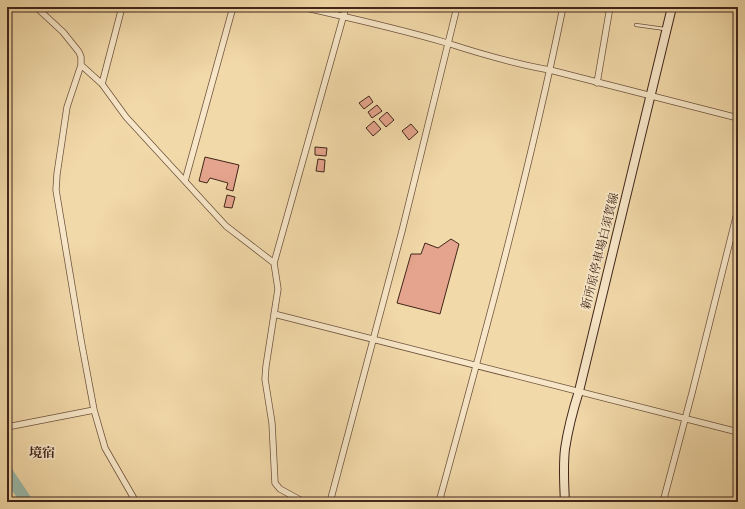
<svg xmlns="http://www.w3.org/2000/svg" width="745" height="509" font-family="'IM FELL English','Noto Serif JP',serif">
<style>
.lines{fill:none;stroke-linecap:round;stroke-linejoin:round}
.river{stroke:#9bbaac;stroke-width:12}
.building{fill:#e5a48d;stroke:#41261a}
.service-casing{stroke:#6d533e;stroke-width:4}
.minor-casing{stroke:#6d533e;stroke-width:7}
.secondary-casing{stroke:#41261a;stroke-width:10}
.service{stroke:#f7e6c7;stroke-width:2.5}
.minor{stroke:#f7e6c7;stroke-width:5.5}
.secondary{stroke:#f7e6c7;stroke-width:8}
.labels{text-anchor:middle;stroke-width:3.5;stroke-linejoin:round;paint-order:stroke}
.street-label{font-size:12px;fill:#41261a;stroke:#f7e6c7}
.neighbourhood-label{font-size:13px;font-weight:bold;fill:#41261a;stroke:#f7e6c7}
</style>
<rect width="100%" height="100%" fill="#f2d9a9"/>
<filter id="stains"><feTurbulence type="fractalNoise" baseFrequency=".005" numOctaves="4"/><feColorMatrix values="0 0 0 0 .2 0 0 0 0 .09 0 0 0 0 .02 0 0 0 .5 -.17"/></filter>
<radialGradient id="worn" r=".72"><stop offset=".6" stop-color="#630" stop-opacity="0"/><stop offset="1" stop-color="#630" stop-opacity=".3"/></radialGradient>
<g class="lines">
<path class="river" d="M 7,472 L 27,502"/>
</g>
<path class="building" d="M 369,96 L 373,102 L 364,109 L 359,103 Z
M 377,105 L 382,111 L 372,118 L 368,112 Z
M 387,112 L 394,120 L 386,127 L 379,119 Z
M 374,121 L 381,129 L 373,136 L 366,128 Z
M 411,124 L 418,132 L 409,140 L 402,131 Z
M 315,147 L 327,148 L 326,156 L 315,155 Z
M 205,157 L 239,165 L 233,191 L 226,189 L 228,183 L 210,178 L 207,183 L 199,181 Z
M 318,159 L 325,160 L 324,172 L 316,171 Z
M 227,195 L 235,197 L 232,208 L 224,207 Z
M 451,239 L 459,244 L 440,314 L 397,303 L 411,254 L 421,254 L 425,243 L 438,248 Z"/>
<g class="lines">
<defs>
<path id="service" d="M 636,25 L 665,29"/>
<path id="minor" d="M 36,7 L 63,32 L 79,52 L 81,57 L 81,65 L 67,107 L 57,174 L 56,190 L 81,340 L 94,410 L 105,448 L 136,502
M 302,7 C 351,18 400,29 447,43 C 481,54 515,64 550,70 L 738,118
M 81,65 L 102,84 L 126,117 L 226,226 L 274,263 L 278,289 L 266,366 L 265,379 L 272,423 L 275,483 L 280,489 L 304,502
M 597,83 L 610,7
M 102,84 L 122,7
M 185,181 L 233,7
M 274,263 L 346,7
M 274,314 L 738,432
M 7,427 L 94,410
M 330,502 L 402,231 L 457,7
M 439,502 C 484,338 529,174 563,7
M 663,502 L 692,393 L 738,209"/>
<path id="secondary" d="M 565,502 C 564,484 563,466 565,449 C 568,429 573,410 579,391 L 672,7"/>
</defs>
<use href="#service" class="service-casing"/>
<use href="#minor" class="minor-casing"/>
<use href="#secondary" class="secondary-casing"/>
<use href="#service" class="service"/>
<use href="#minor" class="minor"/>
<use href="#secondary" class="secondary"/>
</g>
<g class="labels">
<g class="street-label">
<text transform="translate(600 251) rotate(-76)" y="4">新所原停車場白須賀線</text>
</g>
<g class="neighbourhood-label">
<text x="42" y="457">境宿</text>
</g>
</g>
<rect width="745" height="509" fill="none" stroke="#f2d9a9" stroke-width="24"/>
<rect x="8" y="8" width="729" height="493" fill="none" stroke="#41261a" stroke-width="2"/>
<rect x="12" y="12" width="721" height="485" fill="none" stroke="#41261a"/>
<rect width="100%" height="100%" filter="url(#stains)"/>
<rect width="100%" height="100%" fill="url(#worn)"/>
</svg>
